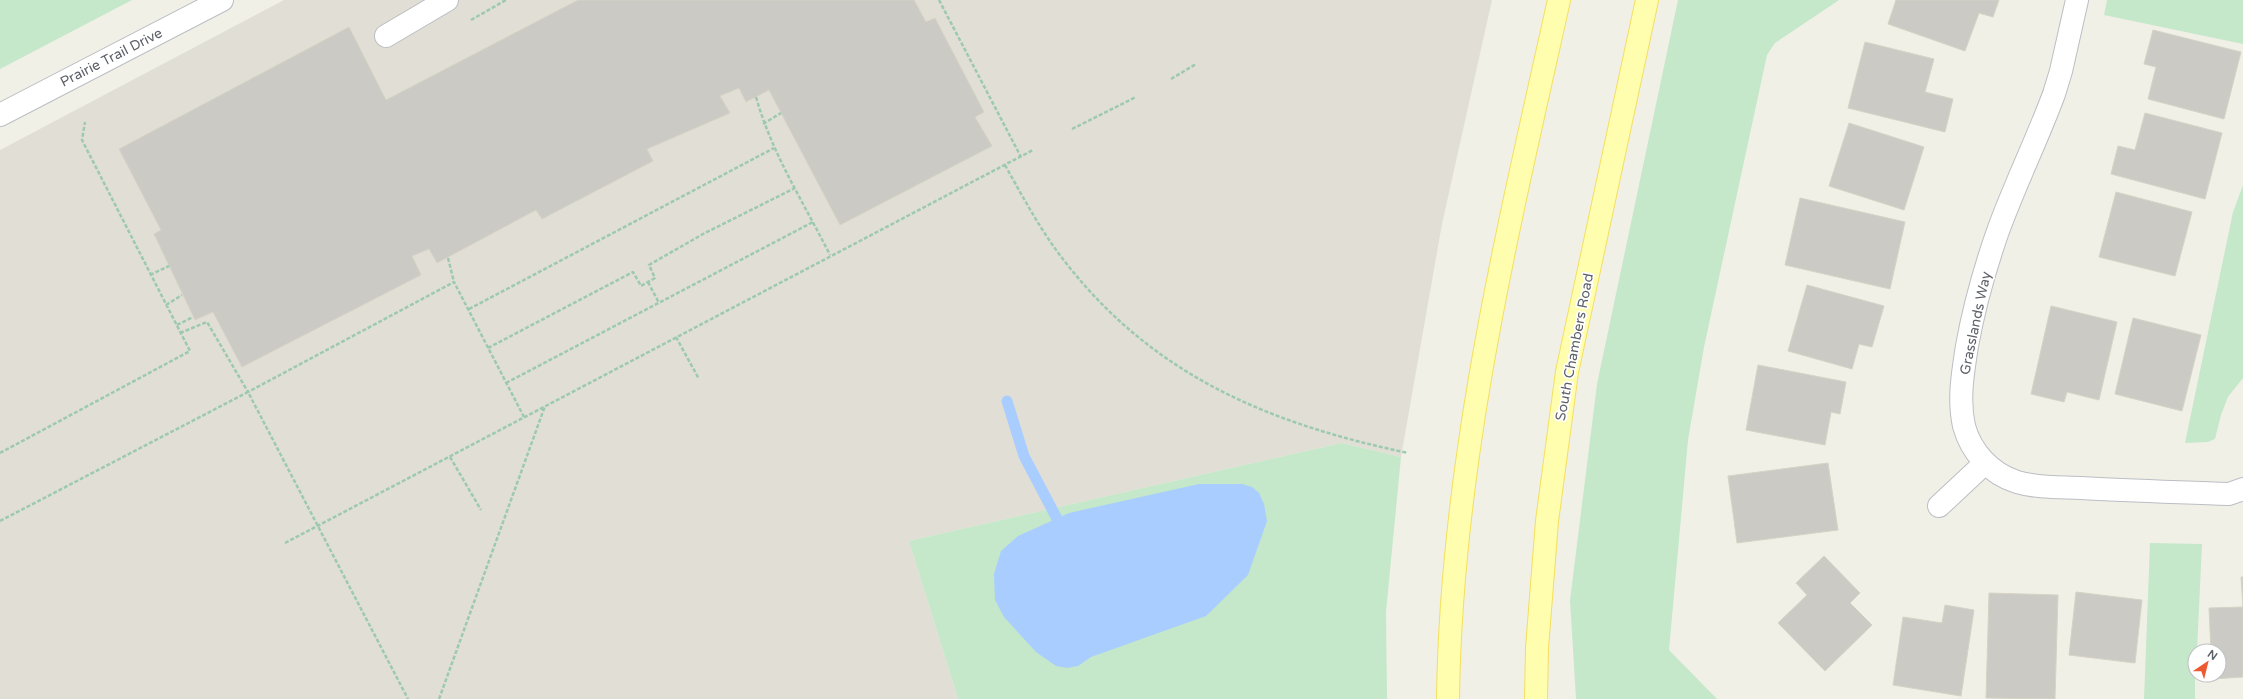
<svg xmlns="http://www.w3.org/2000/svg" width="2243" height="699" font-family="'Varela Round',sans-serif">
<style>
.education{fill:#e1dfd5}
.green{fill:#c4e8c9}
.water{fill:#a9cdff}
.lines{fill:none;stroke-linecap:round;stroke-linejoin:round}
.stream{stroke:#a9cdff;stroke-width:11}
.building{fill:#cccac4;stroke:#d6d3c5}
.minor-casing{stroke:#bbbec3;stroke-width:24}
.major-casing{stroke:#f4df5d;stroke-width:24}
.path{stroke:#9cc9af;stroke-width:2.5;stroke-dasharray:4 2;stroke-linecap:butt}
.minor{stroke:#fff;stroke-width:22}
.major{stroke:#fffdae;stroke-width:22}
.labels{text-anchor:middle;stroke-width:3.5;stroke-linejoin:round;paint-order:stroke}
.street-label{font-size:14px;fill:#5e6168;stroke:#fff}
</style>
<rect width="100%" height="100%" fill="#f1f0e7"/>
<path class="education" d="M 284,0 L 1492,0 L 1442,224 L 1401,457 L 1342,443 L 909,541 L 958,699 L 0,699 L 0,150 Z"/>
<path class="green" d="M 0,0 L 132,0 L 0,69 Z
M 1678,0 L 1839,0 L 1775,43 L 1767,55 L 1704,347 L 1688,440 L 1669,650 L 1717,699 L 1576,699 L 1570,600 L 1597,384 Z
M 2107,0 L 2243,0 L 2243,44 L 2104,15 Z
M 2243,185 L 2243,378 L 2228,397 L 2221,415 L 2215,439 L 2208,442 L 2185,443 L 2233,212 Z
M 1342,443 L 1401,457 L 1386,612 L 1387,699 L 958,699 L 909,541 Z
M 2150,543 L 2202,544 L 2197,651 L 2195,651 L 2195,699 L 2144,699 Z"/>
<path class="water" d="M 1199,484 L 1242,484 L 1252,487 L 1259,493 L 1264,504 L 1267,521 L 1248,575 L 1206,616 L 1091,657 L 1078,666 L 1067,668 L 1056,666 L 1036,652 L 1004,617 L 995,600 L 994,574 L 1001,551 L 1018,536 L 1069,513 Z"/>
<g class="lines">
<path class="stream" d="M 1007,401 L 1024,456 L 1064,532"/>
</g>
<path class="building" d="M 578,0 L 914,0 L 926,22 L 935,18 L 984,112 L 975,117 L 992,146 L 840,225 L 769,90 L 746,102 L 739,88 L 720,96 L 730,113 L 647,149 L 653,161 L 542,219 L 536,210 L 437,263 L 429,249 L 412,256 L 421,275 L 242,367 L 213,312 L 195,320 L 154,234 L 161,230 L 119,149 L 349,27 L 386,100 Z
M 1896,0 L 1999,0 L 1993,17 L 1979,13 L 1965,51 L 1888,24 Z
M 2153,30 L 2241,52 L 2224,119 L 2148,99 L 2156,67 L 2144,64 Z
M 1865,42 L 1934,59 L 1925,92 L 1953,99 L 1945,132 L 1848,108 Z
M 2145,113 L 2222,133 L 2205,199 L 2111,174 L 2118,146 L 2135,150 Z
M 1849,123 L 1924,147 L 1904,210 L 1829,186 Z
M 2116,192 L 2192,212 L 2175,276 L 2099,257 Z
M 1800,198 L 1905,222 L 1890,289 L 1785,265 Z
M 1807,285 L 1884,306 L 1872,347 L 1859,344 L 1852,369 L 1788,351 Z
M 2051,306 L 2117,322 L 2099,400 L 2067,392 L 2064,402 L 2031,394 Z
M 2133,318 L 2201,335 L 2182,411 L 2115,394 Z
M 1758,365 L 1846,382 L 1840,414 L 1831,412 L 1825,445 L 1746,430 Z
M 1828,463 L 1838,530 L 1737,543 L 1728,476 Z
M 1824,556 L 1860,593 L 1850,603 L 1872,625 L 1825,671 L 1778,623 L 1807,595 L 1796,583 Z
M 2241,577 L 2243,577 L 2243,677 L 2213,679 L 2213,675 L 2219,675 L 2219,651 L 2211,651 L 2209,608 L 2243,607 Z
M 2076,592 L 2142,600 L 2135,663 L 2069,655 Z
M 1989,593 L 2058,595 L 2055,699 L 1986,698 Z
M 1945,605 L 1974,610 L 1961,696 L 1893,685 L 1903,617 L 1942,623 Z"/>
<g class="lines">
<defs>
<path id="minor" d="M 2077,0 L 2061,71 L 2054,94 C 2037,140 2015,184 1998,231 C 1985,268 1974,307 1967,346 C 1963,372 1958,399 1964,426 C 1971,452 1991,474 2017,482 C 2037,488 2060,487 2081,488 C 2130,491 2180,492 2229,494 L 2243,489
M 386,36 L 447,0
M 0,115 L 222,0
M 1939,506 L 1985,463"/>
<path id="major" d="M 1448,699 C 1451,462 1508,230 1559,0
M 1536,699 L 1537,648 L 1547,521 L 1567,372 L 1647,0"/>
</defs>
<use href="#minor" class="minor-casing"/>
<use href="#major" class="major-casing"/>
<path class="path" d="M 939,0 L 1021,157
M 471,20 L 506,0
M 1171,79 L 1196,64
M 756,97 C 772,154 804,203 830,255
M 763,124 L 781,113
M 1072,129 L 1136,97
M 1005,165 C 1024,199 1042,233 1066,263 C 1155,377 1271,424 1408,453
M 448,258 L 454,282
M 150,275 L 169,266
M 648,282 L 659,303
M 166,305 L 182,295
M 469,309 L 774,148
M 177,325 L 193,317
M 180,333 L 207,322 L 248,392 L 454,282 L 524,417
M 676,337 L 699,379
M 488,348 L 633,272 L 641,286 L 655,278 L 649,265 L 703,234 L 795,188
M 506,383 L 813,222
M 0,453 L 190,351 L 82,140 L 85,122
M 450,457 L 481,510
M 0,521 L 248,392 L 408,699
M 285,543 L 1033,150
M 439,699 L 545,406"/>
<use href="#minor" class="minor"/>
<use href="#major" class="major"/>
</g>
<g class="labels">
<g class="street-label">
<text transform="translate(111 57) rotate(-27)" y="5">Prairie Trail Drive</text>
<text transform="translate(1975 323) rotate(-78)" y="5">Grasslands Way</text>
<text transform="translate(1574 347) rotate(-79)" y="5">South Chambers Road</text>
</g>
</g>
<g transform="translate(2207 663) rotate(35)"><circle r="19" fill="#ffffff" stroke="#bfc0c3"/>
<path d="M0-3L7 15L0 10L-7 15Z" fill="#ed5a31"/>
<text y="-6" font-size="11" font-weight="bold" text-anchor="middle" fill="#5e6168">N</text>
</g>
</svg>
